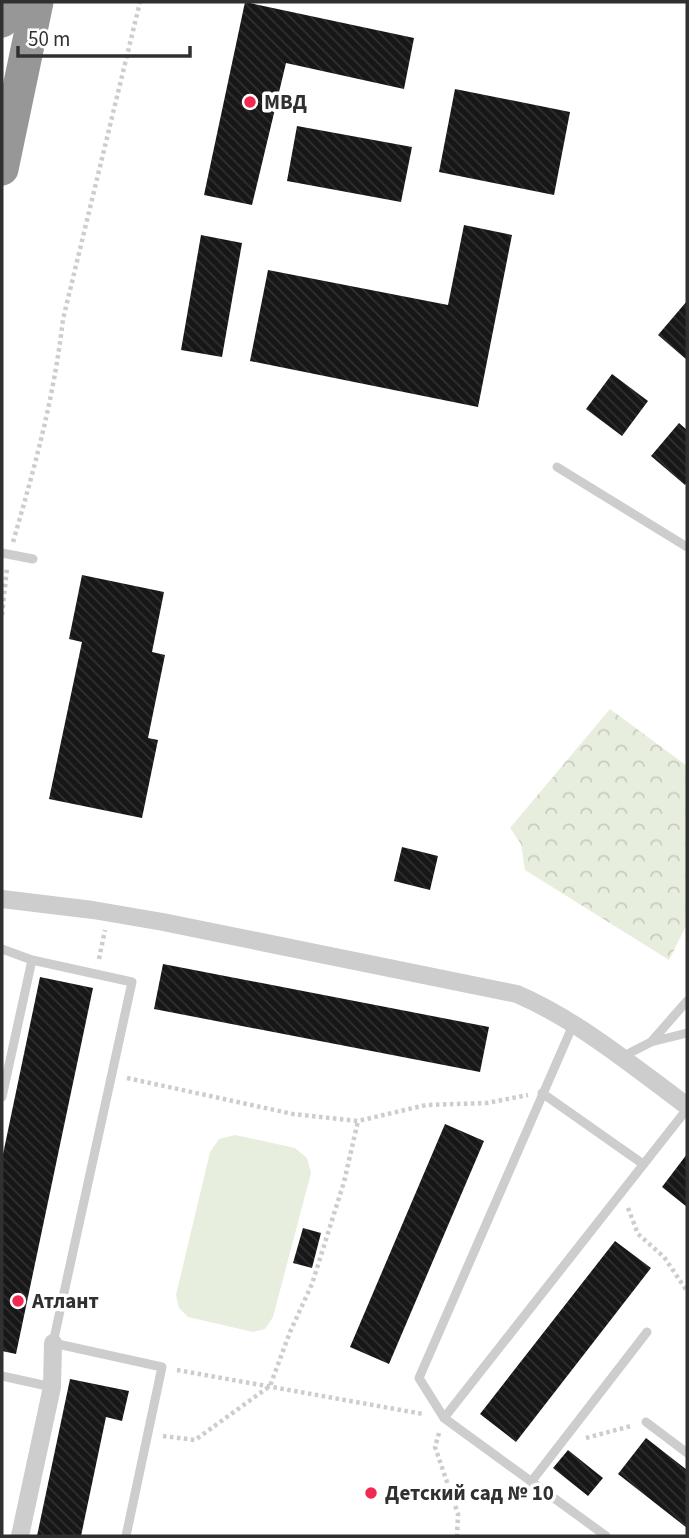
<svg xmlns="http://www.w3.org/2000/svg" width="689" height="1538" font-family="'Source Sans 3',sans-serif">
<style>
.forest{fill:url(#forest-crowns)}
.garden{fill:#e8eedd}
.building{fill:url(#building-back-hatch)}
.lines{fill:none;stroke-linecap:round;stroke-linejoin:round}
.path{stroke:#cdcdcd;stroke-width:4.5;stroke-dasharray:3.5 3.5;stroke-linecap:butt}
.lane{stroke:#cdcdcd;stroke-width:9}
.street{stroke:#cdcdcd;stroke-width:18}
.highway{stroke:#979797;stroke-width:33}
.poi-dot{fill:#f12852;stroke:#fff;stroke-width:2.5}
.labels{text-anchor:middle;stroke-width:7;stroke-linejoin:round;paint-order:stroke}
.poi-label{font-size:21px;font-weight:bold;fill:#303030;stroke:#fff;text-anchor:start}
</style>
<defs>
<pattern id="forest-crowns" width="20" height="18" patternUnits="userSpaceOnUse" patternTransform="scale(1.75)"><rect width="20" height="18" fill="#e8eedd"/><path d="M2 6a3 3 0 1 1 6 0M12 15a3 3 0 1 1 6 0" fill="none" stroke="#c7ccbe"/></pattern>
<pattern id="building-back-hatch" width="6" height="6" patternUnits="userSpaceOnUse" patternTransform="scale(1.75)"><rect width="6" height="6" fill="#171717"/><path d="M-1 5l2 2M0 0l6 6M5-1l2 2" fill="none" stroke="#303030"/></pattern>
</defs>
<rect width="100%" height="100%" fill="#fff"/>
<path class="forest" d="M 610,709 L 687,766 L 687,924 L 669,960 L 525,870 L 521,844 L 510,828 Z"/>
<path class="garden" d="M 235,1135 L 295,1148 L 307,1158 L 311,1173 L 273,1317 L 265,1329 L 253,1332 L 188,1317 L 179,1308 L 176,1295 L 210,1152 L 219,1139 Z"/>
<path class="building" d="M 245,2 L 414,38 L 404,89 L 286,63 L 252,205 L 204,195 Z
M 455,89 L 570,112 L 554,195 L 439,172 Z
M 297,126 L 412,147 L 401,202 L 287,181 Z
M 464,225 L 512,235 L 478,407 L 250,361 L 268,270 L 448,305 Z
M 201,235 L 242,243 L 222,357 L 181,350 Z
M 687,301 L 687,360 L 658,335 Z
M 612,374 L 648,401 L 622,436 L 586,409 Z
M 679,423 L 687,430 L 687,482 L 685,485 L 651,456 Z
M 82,575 L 164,592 L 152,652 L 165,655 L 148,738 L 158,740 L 142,818 L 49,799 L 82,642 L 69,639 Z
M 402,847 L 438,856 L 430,890 L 394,881 Z
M 163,964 L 489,1027 L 480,1072 L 154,1009 Z
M 40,977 L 93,988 L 16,1354 L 2,1351 L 2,1159 Z
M 445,1124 L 484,1141 L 389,1364 L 350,1347 Z
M 687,1154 L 687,1207 L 662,1187 Z
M 303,1228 L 321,1233 L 312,1268 L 293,1263 Z
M 615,1241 L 651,1268 L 516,1442 L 480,1414 Z
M 70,1379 L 129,1391 L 122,1421 L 106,1417 L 81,1536 L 37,1536 Z
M 646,1438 L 687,1470 L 687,1528 L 618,1474 Z
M 568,1450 L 603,1478 L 588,1496 L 553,1468 Z"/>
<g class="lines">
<path class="path" d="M 13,542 C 35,466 54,398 63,319 L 140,2
M 2,615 L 7,568
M 99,959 L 105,930
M 127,1078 L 293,1114 L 358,1121 L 426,1105 L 487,1103 L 528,1095
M 628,1208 L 638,1234 L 664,1257 L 687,1291
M 177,1370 L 423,1414
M 439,1433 L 435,1447 L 458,1514 L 457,1536
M 163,1436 L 195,1440 L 270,1386 L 290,1332 L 312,1284 L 344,1182 L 358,1121
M 586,1438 L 631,1426"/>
<path class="lane" d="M 557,467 L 687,547
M 2,553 L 33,559
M 2,949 L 32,960 L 132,982 L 53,1343 L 162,1367 L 126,1536
M 573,1025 L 419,1378 L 444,1418 L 606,1536
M 651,1042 L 687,1001
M 622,1057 L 651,1042 L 687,1033
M 542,1093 L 643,1164
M 2,1097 L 32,960
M 2,1376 L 52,1387
M 444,1418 L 687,1109
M 646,1422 L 687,1453
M 531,1482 L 647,1332"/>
<path class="street" d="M 2,899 L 93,910 L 163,922 L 517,994 C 579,1021 633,1066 687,1106
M 20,1536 L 52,1387 L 53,1343"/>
<path class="highway" d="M 2,21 L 6,2
M 2,169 L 37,2"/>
</g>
<g class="poi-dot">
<circle cx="250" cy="102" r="7"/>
<circle cx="18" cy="1301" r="7"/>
<circle cx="371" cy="1493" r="7"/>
</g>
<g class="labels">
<g class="poi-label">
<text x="264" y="109">МВД</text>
<text x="32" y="1308">Атлант</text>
<text x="385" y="1500">Детский сад № 10</text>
</g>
</g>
<rect width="689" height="1538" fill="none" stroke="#303030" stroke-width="7"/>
<path d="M18 46v10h172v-10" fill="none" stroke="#303030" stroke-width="3.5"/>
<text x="28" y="46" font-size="21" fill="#303030" stroke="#ffffff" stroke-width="5" paint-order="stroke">50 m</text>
</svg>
